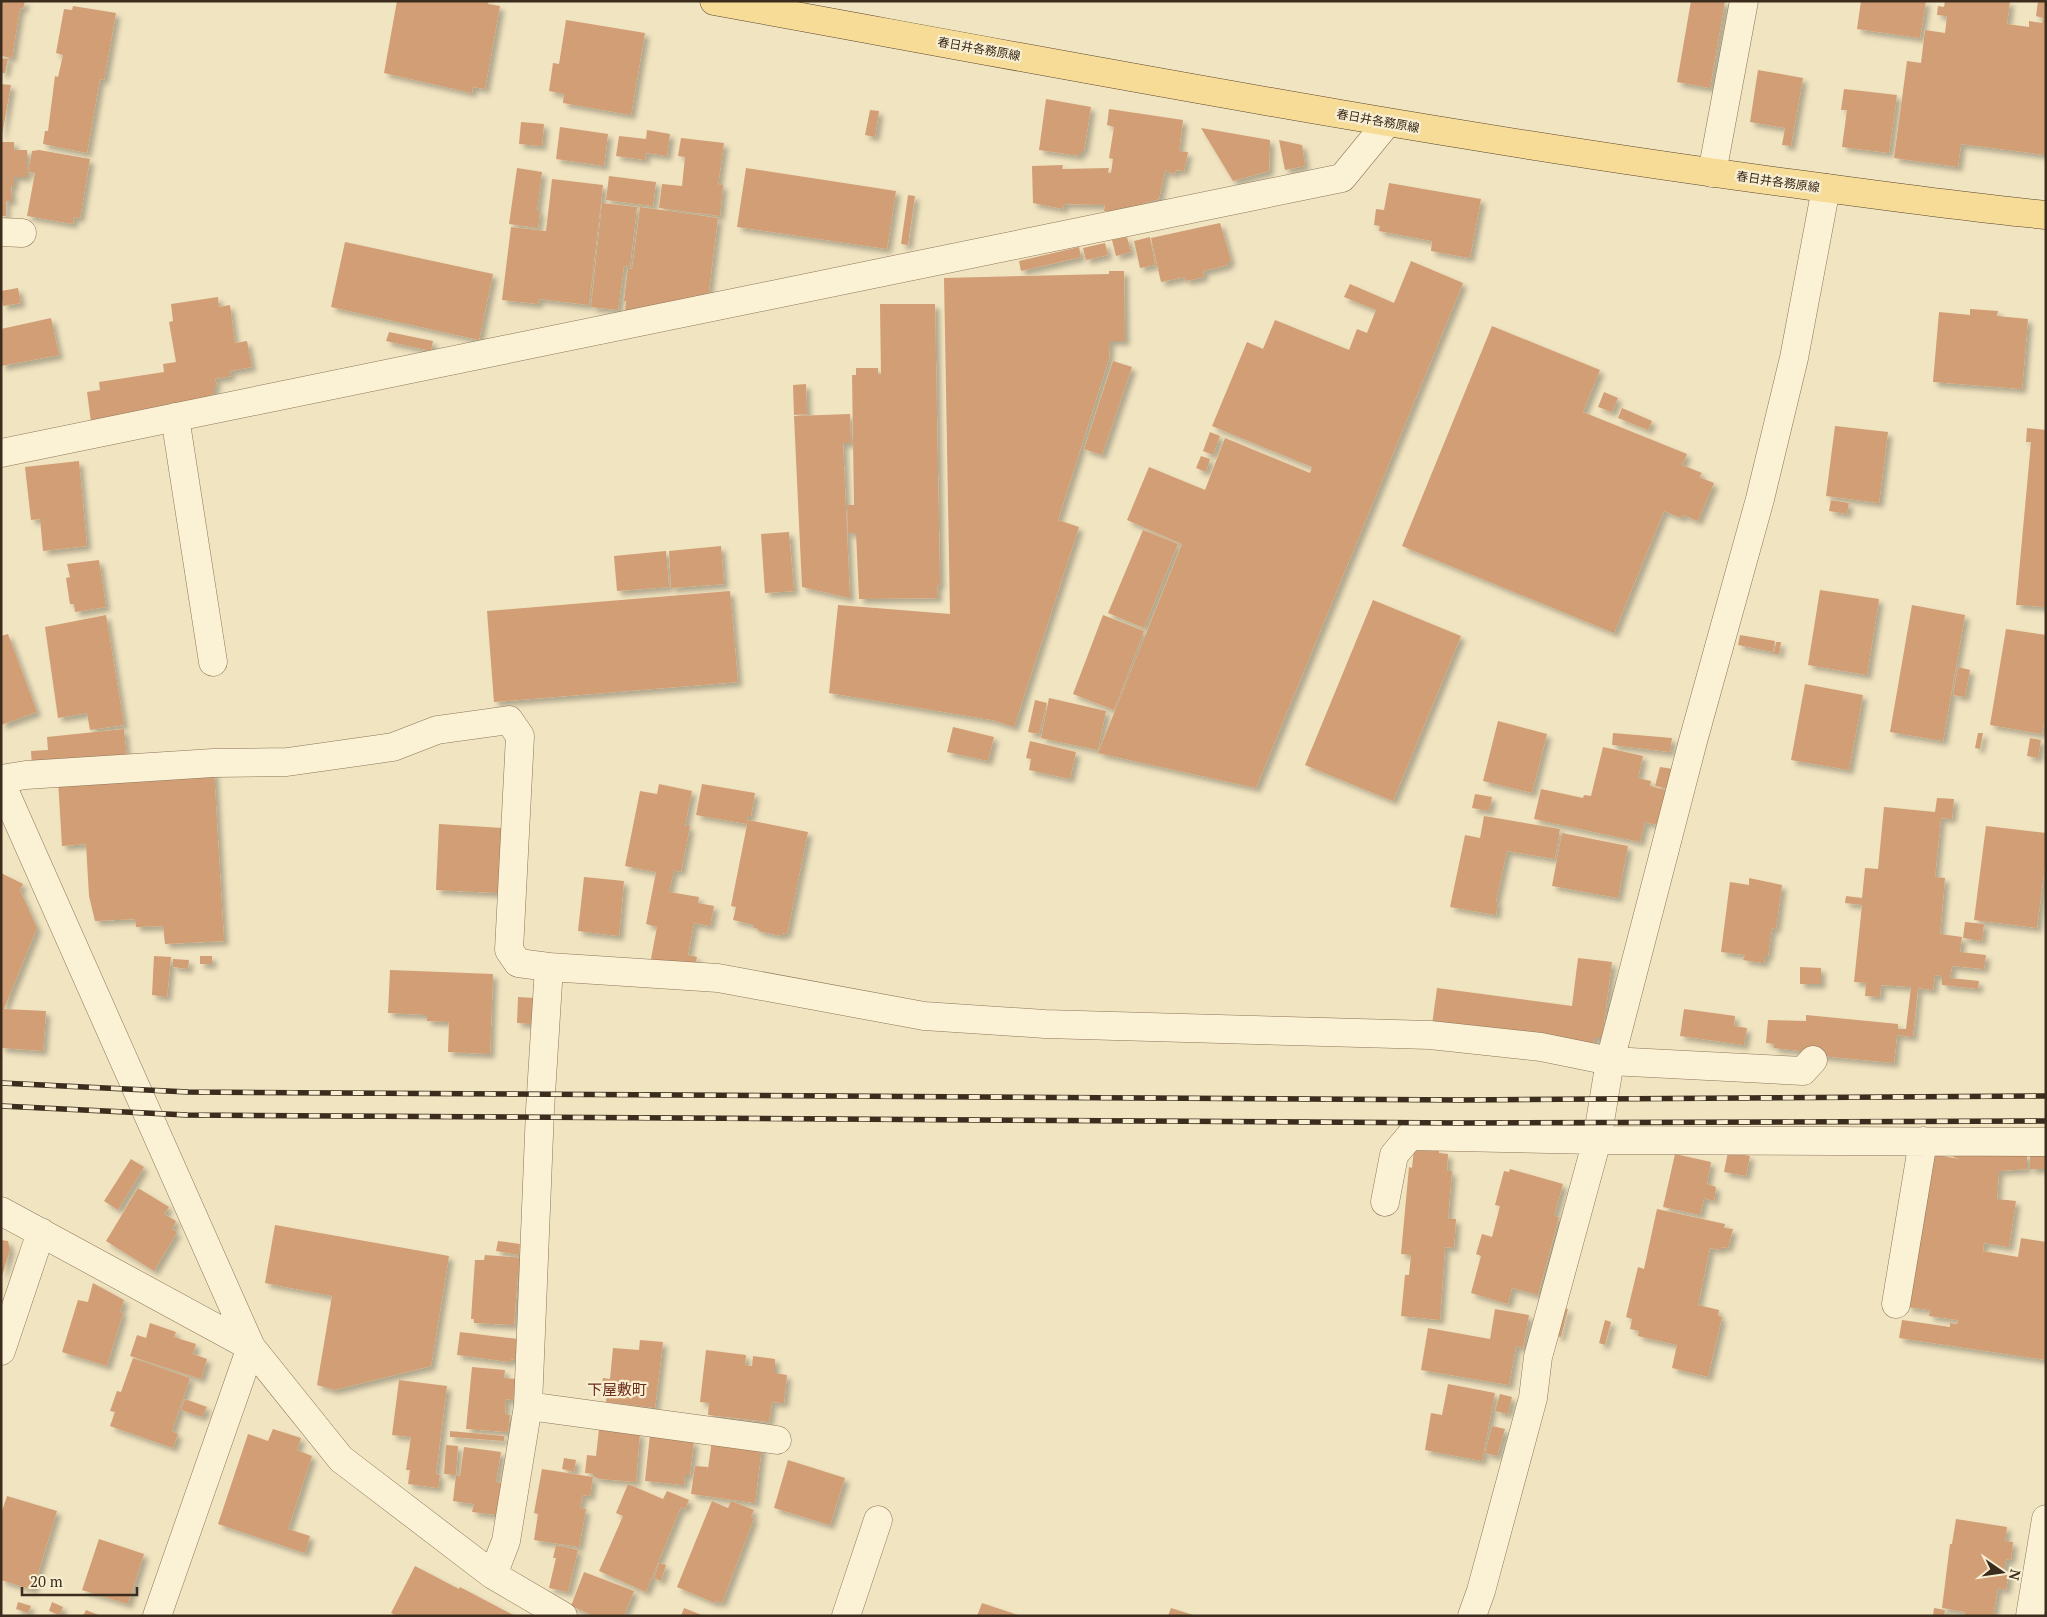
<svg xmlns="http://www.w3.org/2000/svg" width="2047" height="1617" font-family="'PT Serif','Noto Sans JP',serif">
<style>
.building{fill:#d29e75;filter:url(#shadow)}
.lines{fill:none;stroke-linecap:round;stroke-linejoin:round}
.minor-casing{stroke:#8c7557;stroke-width:29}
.primary-casing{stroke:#5a432c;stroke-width:29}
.minor{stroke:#fbf1d5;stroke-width:28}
.primary{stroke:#f7dc97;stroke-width:28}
.rail-casing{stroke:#3b2c1d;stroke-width:5.5}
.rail{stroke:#f8eed2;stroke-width:4;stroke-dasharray:11;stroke-linecap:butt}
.labels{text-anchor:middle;stroke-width:4.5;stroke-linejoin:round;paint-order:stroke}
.street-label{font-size:12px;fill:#3b2c1d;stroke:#f8eed2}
.quarter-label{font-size:15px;fill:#6b2c19;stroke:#f8eed2}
</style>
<defs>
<filter id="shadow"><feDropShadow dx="4.5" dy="4.5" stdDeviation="2.5" flood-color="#0004"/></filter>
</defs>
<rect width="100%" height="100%" fill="#f1e4c1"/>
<path class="building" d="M 1,1 L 25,1 L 23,9 L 20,8 L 12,58 L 1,56 Z
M 397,1 L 489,1 L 488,4 L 500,6 L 485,89 L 473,87 L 472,93 L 384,73 Z
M 1691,1 L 1725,1 L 1710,88 L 1677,82 Z
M 1861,1 L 1926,1 L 1920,38 L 1857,29 Z
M 1945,1 L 2010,1 L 2007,24 L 2029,27 L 2029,21 L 2042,23 L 2043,18 L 2036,16 L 2038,1 L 2046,1 L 2046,155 L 1961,144 L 1958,167 L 1894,158 L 1907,61 L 1921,63 L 1925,30 L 1945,33 L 1947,16 L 1937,15 L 1938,6 L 1944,7 Z
M 73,6 L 116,13 L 104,80 L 100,79 L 87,153 L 43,144 L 45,131 L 48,131 L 55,76 L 58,77 L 63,55 L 56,53 L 64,9 L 72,10 Z
M 566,20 L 645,33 L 631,115 L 563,103 L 564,94 L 549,91 L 553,63 L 559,64 Z
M 1,58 L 8,59 L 5,73 L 1,73 Z
M 1758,70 L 1803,78 L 1791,146 L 1782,145 L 1785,128 L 1750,122 Z
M 1,84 L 11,85 L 2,135 L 1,134 Z
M 1844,89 L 1897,95 L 1889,153 L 1842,147 L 1847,110 L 1841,110 Z
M 1046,99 L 1091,107 L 1084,151 L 1080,151 L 1080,156 L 1039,150 Z
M 1109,109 L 1183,120 L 1179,151 L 1188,152 L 1184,171 L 1176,170 L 1175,174 L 1165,171 L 1159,199 L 1118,211 L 1104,211 L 1105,205 L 1064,204 L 1063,209 L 1033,203 L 1032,166 L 1063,165 L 1062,169 L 1109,168 L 1108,173 L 1111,173 L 1113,159 L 1109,158 L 1114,127 L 1107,125 Z
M 870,110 L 879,111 L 875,137 L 865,135 Z
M 521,122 L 544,124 L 542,146 L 519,144 Z
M 560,127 L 608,134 L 604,166 L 556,159 Z
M 1201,128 L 1270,140 L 1269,171 L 1233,181 Z
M 647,130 L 670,134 L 667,156 L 646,153 L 645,160 L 616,156 L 619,136 L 646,139 Z
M 681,138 L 724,143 L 718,185 L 723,185 L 720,216 L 659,208 L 662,184 L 682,186 L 685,157 L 678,156 Z
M 1279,140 L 1302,145 L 1305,166 L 1285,170 Z
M 1,142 L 14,142 L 14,150 L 27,150 L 27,177 L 14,177 L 14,186 L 11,186 L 12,201 L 6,201 L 6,216 L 1,216 Z
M 39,150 L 90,159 L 80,218 L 74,217 L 73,224 L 27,216 L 35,173 L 28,172 L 32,151 Z
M 517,168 L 542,172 L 537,211 L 540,211 L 538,228 L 509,224 Z
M 746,168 L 896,191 L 887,249 L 737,227 Z
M 609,176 L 656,182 L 653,206 L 606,200 Z
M 552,179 L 603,185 L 589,305 L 539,299 L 538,304 L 502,300 L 511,227 L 546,231 Z
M 1389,183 L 1481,199 L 1470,258 L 1431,251 L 1432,241 L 1379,231 L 1380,226 L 1374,225 L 1376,209 L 1384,210 Z
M 908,195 L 915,196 L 908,245 L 901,244 Z
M 602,203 L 637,207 L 630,267 L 624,266 L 618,310 L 591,307 Z
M 640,207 L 718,218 L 708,298 L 625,312 L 626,301 L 624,301 L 628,268 L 632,269 Z
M 1220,223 L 1231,261 L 1228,262 L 1228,265 L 1203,271 L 1204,277 L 1186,281 L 1185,277 L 1161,282 L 1151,238 Z
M 1127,237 L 1131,252 L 1116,256 L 1112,240 Z
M 1150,237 L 1155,265 L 1140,268 L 1134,241 Z
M 345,242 L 493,274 L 479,340 L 331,307 Z
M 1105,243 L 1108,255 L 1086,260 L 1083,248 Z
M 1079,247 L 1081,257 L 1021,271 L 1019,261 Z
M 1411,261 L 1463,283 L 1256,788 L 1098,753 L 1182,544 L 1127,520 L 1149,467 L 1205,490 L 1225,438 L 1310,473 L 1312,467 L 1212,426 L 1247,342 L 1263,349 L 1275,320 L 1349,350 L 1357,329 L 1367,333 L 1376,310 L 1344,297 L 1350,284 L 1394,303 Z
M 1109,271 L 1124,271 L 1125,341 L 1110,341 L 1109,359 L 1058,520 L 1079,527 L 1014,727 L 992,720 L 829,693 L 838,605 L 950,614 L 944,278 L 1109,274 Z
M 18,288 L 21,303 L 3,306 L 1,291 Z
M 218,297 L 219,307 L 230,305 L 235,343 L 247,341 L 252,367 L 230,371 L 231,376 L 215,379 L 217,386 L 214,387 L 214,394 L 210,395 L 210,397 L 170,404 L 171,410 L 91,422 L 87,392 L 100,390 L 99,382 L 164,372 L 163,364 L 176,362 L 169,322 L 173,321 L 171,304 Z
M 880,304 L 935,304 L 940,585 L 937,586 L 938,598 L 859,599 L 856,533 L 848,533 L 847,505 L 854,505 L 852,375 L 856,375 L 856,368 L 878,368 L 878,374 L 881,374 Z
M 1970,309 L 1998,311 L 1997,316 L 2028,319 L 2022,389 L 1933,382 L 1939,312 L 1970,315 Z
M 51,318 L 59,355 L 1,366 L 1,329 Z
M 1492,326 L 1600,370 L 1583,412 L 1687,454 L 1682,465 L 1702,473 L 1699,477 L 1714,483 L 1698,521 L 1683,515 L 1681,518 L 1664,511 L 1614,633 L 1402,546 Z
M 389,332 L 433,341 L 431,351 L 386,341 Z
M 1113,361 L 1132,367 L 1102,455 L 1084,449 Z
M 806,384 L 807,414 L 794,415 L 793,385 Z
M 1604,392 L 1618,398 L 1612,412 L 1598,407 Z
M 1622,408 L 1652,421 L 1648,430 L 1618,418 Z
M 850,414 L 851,443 L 843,443 L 850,598 L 802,587 L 794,416 Z
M 1835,426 L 1888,432 L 1879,503 L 1826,496 Z
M 2027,428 L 2046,430 L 2046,607 L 2016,605 L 2031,442 L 2026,442 Z
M 1210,432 L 1220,436 L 1213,455 L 1203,451 Z
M 1201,456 L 1210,459 L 1206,472 L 1196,468 Z
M 79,461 L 87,546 L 43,551 L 40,519 L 31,520 L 25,467 Z
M 1831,500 L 1849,503 L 1847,514 L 1829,511 Z
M 1143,530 L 1178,544 L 1144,628 L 1108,613 Z
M 789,532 L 794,591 L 765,593 L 761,534 Z
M 721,546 L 724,584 L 671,588 L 669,551 Z
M 666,551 L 669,587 L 617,591 L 614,556 Z
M 99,560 L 106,607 L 75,612 L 74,604 L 70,604 L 66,578 L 70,577 L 67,564 Z
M 1820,590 L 1879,599 L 1867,675 L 1808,665 Z
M 730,591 L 738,682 L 494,702 L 487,611 Z
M 1373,600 L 1461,636 L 1393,801 L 1305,765 Z
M 1912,605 L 1965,615 L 1943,741 L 1890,732 Z
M 106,615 L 124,725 L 90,730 L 87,713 L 58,718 L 45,627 Z
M 1103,615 L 1144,631 L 1114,710 L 1073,694 Z
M 2006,629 L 2046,635 L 2046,711 L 2042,734 L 1990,725 Z
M 8,634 L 37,712 L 1,725 L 1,636 Z
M 1740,635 L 1775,641 L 1773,652 L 1738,645 Z
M 1776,642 L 1781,642 L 1779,654 L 1774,654 Z
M 1958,667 L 1970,670 L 1965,697 L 1953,695 Z
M 1805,684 L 1863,695 L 1849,770 L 1791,760 Z
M 1049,698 L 1106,711 L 1098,750 L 1041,738 Z
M 1035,700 L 1047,703 L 1039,734 L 1028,732 Z
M 1498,721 L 1547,734 L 1532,793 L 1483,781 Z
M 953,727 L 994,737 L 988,761 L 947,752 Z
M 124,729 L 127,760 L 32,767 L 31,751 L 48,750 L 47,737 Z
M 1613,733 L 1672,738 L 1670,752 L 1612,745 Z
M 1978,733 L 1983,733 L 1980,749 L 1975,748 Z
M 2030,738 L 2041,740 L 2038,758 L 2027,756 Z
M 1030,741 L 1076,752 L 1070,779 L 1029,770 L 1031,759 L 1026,758 Z
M 1603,747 L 1643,756 L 1638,778 L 1651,781 L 1650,786 L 1666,790 L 1658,825 L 1645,822 L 1640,842 L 1534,819 L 1541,789 L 1583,798 L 1584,795 L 1591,796 Z
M 1660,767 L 1673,769 L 1668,789 L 1655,786 Z
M 214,771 L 224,941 L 165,944 L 163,926 L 136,927 L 135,919 L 95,921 L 89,896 L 86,844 L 62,846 L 58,780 Z
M 659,784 L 692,791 L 685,826 L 690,826 L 681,872 L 674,870 L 669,892 L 699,897 L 698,903 L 714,906 L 710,926 L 694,923 L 688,955 L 697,957 L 694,970 L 650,964 L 657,927 L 646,924 L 656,872 L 625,866 L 640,791 L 657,794 Z
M 702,784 L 755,793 L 751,816 L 748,816 L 747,824 L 696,815 Z
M 1475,794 L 1492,797 L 1489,811 L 1472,808 Z
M 1937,798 L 1954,799 L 1952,819 L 1941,818 L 1935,877 L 1945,878 L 1940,934 L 1962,937 L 1960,952 L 1986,955 L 1984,969 L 1952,966 L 1950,978 L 1979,981 L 1978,989 L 1942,985 L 1942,976 L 1935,975 L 1933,990 L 1918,988 L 1913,1037 L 1897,1035 L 1894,1063 L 1801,1054 L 1801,1051 L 1774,1048 L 1774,1044 L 1766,1043 L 1768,1020 L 1806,1021 L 1806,1015 L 1898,1024 L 1898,1029 L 1906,1029 L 1911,987 L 1881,985 L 1880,997 L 1865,996 L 1866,983 L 1854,982 L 1862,905 L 1845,903 L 1846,896 L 1862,898 L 1865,868 L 1878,869 L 1884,807 L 1935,812 Z
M 1484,816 L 1560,829 L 1555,859 L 1507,851 L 1496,901 L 1498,902 L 1496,915 L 1450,907 L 1465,835 L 1480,838 Z
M 748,820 L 808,832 L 787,934 L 782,933 L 782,936 L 758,931 L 759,929 L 754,928 L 754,925 L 733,920 L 736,907 L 731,906 Z
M 439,824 L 502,828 L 498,893 L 436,890 Z
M 1986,826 L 2046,833 L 2046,858 L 2037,928 L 1974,920 Z
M 1562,833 L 1628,846 L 1618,898 L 1552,886 Z
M 1,873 L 23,884 L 20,890 L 37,928 L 4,1009 L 46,1011 L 43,1051 L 1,1048 Z
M 584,877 L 624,881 L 619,936 L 578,931 Z
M 1749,878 L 1782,885 L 1776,929 L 1772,928 L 1768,956 L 1765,956 L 1764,963 L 1743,960 L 1745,955 L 1721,952 L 1730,882 L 1749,885 Z
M 1965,922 L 1984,924 L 1982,941 L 1963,938 Z
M 154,956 L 171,957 L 167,997 L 152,995 Z
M 200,956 L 212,956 L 212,964 L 200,964 Z
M 1578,958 L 1612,962 L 1602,1038 L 1594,1038 L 1593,1045 L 1432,1025 L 1437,988 L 1572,1006 Z
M 173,959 L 189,960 L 188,969 L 173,967 Z
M 1800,967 L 1821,968 L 1821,984 L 1800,984 Z
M 390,970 L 493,974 L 490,1054 L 448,1052 L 449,1022 L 427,1021 L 427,1015 L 388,1013 Z
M 518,997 L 534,998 L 533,1024 L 517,1023 Z
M 1684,1009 L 1735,1016 L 1734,1026 L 1747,1028 L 1744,1045 L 1680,1036 Z
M 1414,1148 L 1439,1151 L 1439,1153 L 1448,1154 L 1447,1171 L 1452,1171 L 1448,1219 L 1456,1219 L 1454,1248 L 1445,1247 L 1440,1320 L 1401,1316 L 1405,1275 L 1409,1275 L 1411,1255 L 1401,1254 L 1409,1167 L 1412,1168 Z
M 1728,1152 L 1750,1156 L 1746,1176 L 1724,1172 Z
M 1675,1154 L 1711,1162 L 1707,1184 L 1716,1187 L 1714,1201 L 1704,1198 L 1700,1215 L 1663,1207 Z
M 1930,1154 L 1960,1159 L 1953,1157 L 1954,1154 L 2027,1154 L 2027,1169 L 1999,1171 L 1997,1199 L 2016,1201 L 2009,1247 L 1984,1243 L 1983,1251 L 2018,1257 L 2021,1238 L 2046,1242 L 2046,1360 L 1899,1338 L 1902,1320 L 1950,1327 L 1950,1323 L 1957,1324 L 1958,1320 L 1929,1316 L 1930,1310 L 1907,1307 Z
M 2030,1155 L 2046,1155 L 2046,1169 L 2030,1169 Z
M 131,1159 L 144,1167 L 118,1210 L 104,1201 Z
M 1510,1169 L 1563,1184 L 1554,1216 L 1559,1217 L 1538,1295 L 1512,1288 L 1508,1304 L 1471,1293 L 1481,1256 L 1476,1254 L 1482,1234 L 1492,1237 L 1500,1206 L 1495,1205 L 1504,1171 L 1509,1172 Z
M 138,1188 L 169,1207 L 164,1214 L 176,1221 L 172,1229 L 177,1232 L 154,1271 L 106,1241 Z
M 1657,1209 L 1725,1224 L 1724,1228 L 1733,1229 L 1728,1248 L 1721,1247 L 1721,1250 L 1710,1248 L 1698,1305 L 1719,1310 L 1718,1316 L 1722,1317 L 1708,1377 L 1672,1368 L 1677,1345 L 1638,1336 L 1639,1331 L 1630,1329 L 1632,1319 L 1626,1317 L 1638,1267 L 1644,1269 Z
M 275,1225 L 449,1256 L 431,1366 L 334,1390 L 317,1385 L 332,1296 L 265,1283 Z
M 1,1240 L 8,1241 L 10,1250 L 2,1276 Z
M 498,1241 L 520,1244 L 519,1255 L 496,1251 Z
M 485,1255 L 525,1258 L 524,1273 L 518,1273 L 514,1325 L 474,1323 L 474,1319 L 471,1319 L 475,1260 L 484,1260 Z
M 93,1283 L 124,1300 L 120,1312 L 123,1313 L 107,1366 L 62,1352 L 78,1300 L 88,1302 Z
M 1563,1308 L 1568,1309 L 1561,1337 L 1556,1336 Z
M 1495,1309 L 1529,1315 L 1523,1348 L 1516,1346 L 1509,1385 L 1421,1370 L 1428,1328 L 1490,1339 Z
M 1605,1320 L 1611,1322 L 1605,1345 L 1599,1343 Z
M 150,1323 L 176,1332 L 174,1337 L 196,1344 L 193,1354 L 207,1359 L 201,1379 L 130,1356 L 137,1335 L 146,1338 Z
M 460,1332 L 518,1339 L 515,1360 L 511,1359 L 510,1362 L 457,1355 Z
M 640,1340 L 663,1342 L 655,1408 L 606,1402 L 607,1394 L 600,1393 L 603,1378 L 610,1379 L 613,1348 L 639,1350 Z
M 706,1350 L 746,1355 L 745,1365 L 752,1366 L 753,1356 L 775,1359 L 775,1373 L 787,1375 L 784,1403 L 772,1402 L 769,1422 L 708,1415 L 709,1403 L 700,1402 Z
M 133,1358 L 190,1378 L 172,1431 L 178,1434 L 173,1448 L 110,1426 L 115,1412 L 110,1411 L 117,1391 L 121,1392 Z
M 472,1367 L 505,1370 L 504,1378 L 516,1379 L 513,1400 L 506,1399 L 505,1414 L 510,1415 L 508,1432 L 466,1429 Z
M 399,1380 L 447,1386 L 436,1474 L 440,1475 L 438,1488 L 408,1484 L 410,1470 L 406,1470 L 411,1437 L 392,1435 Z
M 1448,1384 L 1495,1393 L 1482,1461 L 1425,1450 L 1431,1413 L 1442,1415 Z
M 1500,1394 L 1512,1397 L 1508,1414 L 1495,1411 Z
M 185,1399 L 207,1407 L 202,1417 L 181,1410 Z
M 1492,1426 L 1505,1429 L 1497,1456 L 1485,1453 Z
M 273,1429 L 301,1438 L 297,1450 L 312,1456 L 288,1529 L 310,1536 L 305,1553 L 218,1524 L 248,1434 L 268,1441 Z
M 599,1429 L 640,1433 L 636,1482 L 601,1479 L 594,1477 L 594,1474 L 585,1473 L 587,1455 L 596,1456 Z
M 450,1431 L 504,1436 L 504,1441 L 450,1437 Z
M 650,1434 L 694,1441 L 690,1475 L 685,1475 L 684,1485 L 645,1481 Z
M 712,1440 L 762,1446 L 755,1503 L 691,1494 L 695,1466 L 708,1467 L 706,1483 Z
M 446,1445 L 458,1446 L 456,1475 L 444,1474 Z
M 464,1447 L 501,1452 L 496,1482 L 502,1483 L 497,1515 L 472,1512 L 474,1504 L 453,1501 L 456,1475 L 460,1476 Z
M 564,1458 L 576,1460 L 574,1472 L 562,1469 Z
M 788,1460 L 845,1478 L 830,1525 L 774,1508 Z
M 542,1469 L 593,1477 L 590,1496 L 583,1495 L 580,1508 L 586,1509 L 579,1547 L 534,1540 L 538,1514 L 534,1513 Z
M 628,1484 L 663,1499 L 667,1491 L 689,1500 L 685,1509 L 681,1507 L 646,1592 L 599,1571 L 623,1516 L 616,1513 Z
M 7,1496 L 57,1511 L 33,1590 L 1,1580 L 1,1514 Z
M 712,1501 L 728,1508 L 731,1501 L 754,1510 L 751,1517 L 754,1518 L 722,1603 L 716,1601 L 715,1603 L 677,1587 Z
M 1956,1519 L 2007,1527 L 2005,1541 L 2013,1542 L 2011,1560 L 2006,1559 L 2004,1572 L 2009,1572 L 2006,1590 L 1998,1588 L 1993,1616 L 1964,1616 L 1965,1612 L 1942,1608 L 1950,1544 L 1952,1544 Z
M 99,1539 L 144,1554 L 128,1604 L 82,1590 Z
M 556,1545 L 578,1550 L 568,1592 L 549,1588 L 556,1558 L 553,1558 Z
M 659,1563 L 666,1565 L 661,1581 L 654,1578 Z
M 415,1566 L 459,1589 L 460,1587 L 515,1616 L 397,1616 L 391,1613 Z
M 584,1572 L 634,1591 L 624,1616 L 594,1616 L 571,1606 Z
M 18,1602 L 31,1606 L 28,1613 L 16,1609 Z
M 52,1602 L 63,1607 L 60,1615 L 49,1611 Z
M 982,1603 L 1018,1615 L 1018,1616 L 977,1616 Z
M 684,1608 L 704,1616 L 681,1616 Z
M 1171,1608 L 1193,1615 L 1193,1616 L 1168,1616 Z
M 1934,1608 L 1945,1610 L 1944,1616 L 1933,1616 Z
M 86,1610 L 101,1616 L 83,1616 Z"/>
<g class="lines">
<defs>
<path id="minor" d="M 1712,173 L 1744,1
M 1,232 L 22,233
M 175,417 L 213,662
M 1,453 L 1342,178 L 1387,123
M 1,779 L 26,775 L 213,763 L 287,762 L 393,747 L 437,730 L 509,720 L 520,736 L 509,950 L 518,963 L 549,967 L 540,1110 L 528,1406 L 506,1541 L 493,1575
M 1,783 L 251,1347 L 157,1616
M 549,967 L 718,978 L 924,1016 L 1045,1024 L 1430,1035 L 1541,1047 L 1610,1061 L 1803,1071 L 1813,1060
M 1385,1202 L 1394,1155 L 1410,1136 L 1597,1140 L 2046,1142
M 1,1211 L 251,1347 L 341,1459 L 493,1575 L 563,1616
M 1896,1304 L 1923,1141
M 1,1351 L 41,1232
M 528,1406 L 777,1440
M 846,1616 L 878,1520
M 1472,1616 L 1481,1591 L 1533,1398 L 1538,1357 L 1597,1140 L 1610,1061 L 1693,741 L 1760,499 L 1794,358 L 1826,188
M 2030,1616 L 2046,1519"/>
<path id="primary" d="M 714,1 C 1077,67 1438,137 1804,185 C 1884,196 1965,207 2046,215"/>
</defs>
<use href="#minor" class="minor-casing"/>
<use href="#primary" class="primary-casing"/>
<use href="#minor" class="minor"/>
<use href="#primary" class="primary"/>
<defs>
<path id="rail" d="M 1,1083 L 188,1092 L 1461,1100 L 2046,1096
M 1,1106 L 187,1115 L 1461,1123 L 2046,1121"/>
</defs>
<use href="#rail" class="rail-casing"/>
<use href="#rail" class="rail"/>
</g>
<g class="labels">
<g class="street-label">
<text transform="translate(979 49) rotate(10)" y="4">春日井各務原線</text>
<text transform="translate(1378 121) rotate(10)" y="4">春日井各務原線</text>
<text transform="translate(1778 182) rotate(8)" y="4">春日井各務原線</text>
</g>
<g class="quarter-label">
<text x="617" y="1395">下屋敷町</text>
</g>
</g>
<rect width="2047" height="1617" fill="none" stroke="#3b2c1d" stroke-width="5"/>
<g transform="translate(2002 1572) rotate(103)" stroke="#f8eed2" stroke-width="4" paint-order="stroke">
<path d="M0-4L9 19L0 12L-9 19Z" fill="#3b2c1d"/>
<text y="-8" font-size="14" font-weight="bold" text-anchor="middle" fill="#3b2c1d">N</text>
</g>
<path d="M22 1587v8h115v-8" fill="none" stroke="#3b2c1d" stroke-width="2.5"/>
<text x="30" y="1587" font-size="15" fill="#3b2c1d" stroke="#f8eed2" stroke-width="4" paint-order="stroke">20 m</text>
</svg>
